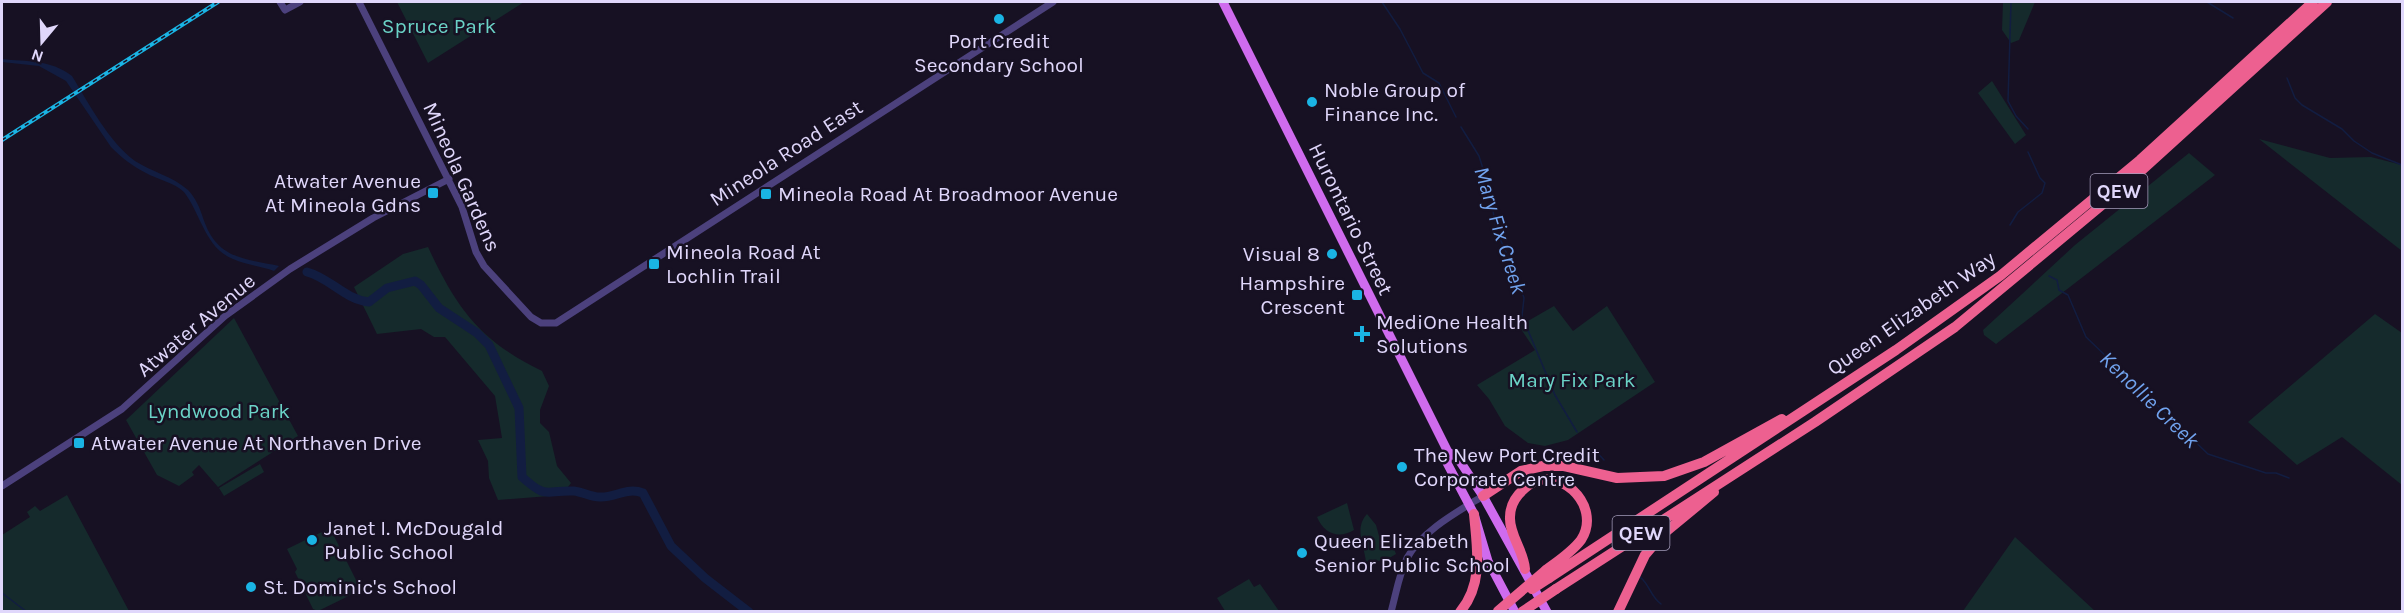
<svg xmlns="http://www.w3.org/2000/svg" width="2404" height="613" font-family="Karla,sans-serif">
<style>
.green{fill:#152a2c}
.water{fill:#121d41}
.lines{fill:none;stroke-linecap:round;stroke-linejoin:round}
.stream{stroke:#121d41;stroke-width:1.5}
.river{stroke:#121d41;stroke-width:9}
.minor{stroke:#4c417d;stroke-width:7}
.major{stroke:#cf6bee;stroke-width:9}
.highway{stroke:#ed6090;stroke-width:10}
.rail-casing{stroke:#1ab4e4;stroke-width:4}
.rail{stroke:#171123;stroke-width:1.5;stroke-dasharray:4.5;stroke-linecap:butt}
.highway-bridge{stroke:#ed6090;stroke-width:10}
.poi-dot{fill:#1ab4e4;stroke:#171123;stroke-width:2}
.labels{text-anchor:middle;stroke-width:5;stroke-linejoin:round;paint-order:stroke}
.shield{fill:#171123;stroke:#a49cba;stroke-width:1.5}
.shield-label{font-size:20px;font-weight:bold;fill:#e0d7fb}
.park-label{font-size:21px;fill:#6bd3c7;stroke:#171123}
.poi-label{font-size:21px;fill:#e0d7fb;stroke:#171123;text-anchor:start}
.street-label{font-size:21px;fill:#e0d7fb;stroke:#171123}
.water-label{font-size:22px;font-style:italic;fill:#71a3ef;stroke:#171123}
</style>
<rect width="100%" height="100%" fill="#171123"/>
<path class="green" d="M 397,2 L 524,2 L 428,63 Z
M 2003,2 L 2035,2 L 2019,40 L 2011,43 L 2002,30 Z
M 1992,81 L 2026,135 L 2015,144 L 1978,93 Z
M 2259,139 L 2330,158 L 2371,157 L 2402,165 L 2402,251 Z
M 2189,153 L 2215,175 L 1996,344 L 1984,335 L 1983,330 L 2075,245 Z
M 428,247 C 457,309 480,341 542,371 L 549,386 L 540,410 L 540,423 L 549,432 L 557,466 L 571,483 L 562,495 L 498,500 L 489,478 L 488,461 L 478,440 L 502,438 L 495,396 L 445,337 L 434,337 L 421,329 L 377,334 L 354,287 L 403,254 Z
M 1554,306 L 1573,331 L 1607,306 L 1655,382 L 1568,440 L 1545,446 L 1528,443 L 1505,426 L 1489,399 L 1477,385 L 1535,350 L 1519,326 Z
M 2375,314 L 2402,333 L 2402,485 L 2342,437 L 2297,465 L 2248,422 Z
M 234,318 L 298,436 L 218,487 L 199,465 L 192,472 L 194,475 L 179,486 L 157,475 L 126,420 Z
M 260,464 L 264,472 L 224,496 L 219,488 Z
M 67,495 L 129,611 L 2,611 L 2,535 L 30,517 L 27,512 L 35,506 L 40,511 Z
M 1347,503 L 1354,530 C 1339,539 1324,534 1317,517 Z
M 1367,514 L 1376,525 L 1379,536 L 1390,538 L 1396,554 L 1386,560 L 1366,562 C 1364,545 1354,528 1367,514 Z
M 330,528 L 361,590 L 318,611 L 313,609 L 295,572 L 297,569 L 287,549 Z
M 2015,537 L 2095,611 L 1963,611 Z
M 1249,579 L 1254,587 L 1260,584 L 1279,611 L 1225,611 L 1217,598 Z"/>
<path class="water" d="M 2,59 C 27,62 50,59 72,76 C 89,104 109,142 135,161 C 152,172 172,176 188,190 C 195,197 200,208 203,218 C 217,259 242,258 279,266 L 274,271 C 261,266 246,265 233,259 C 205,248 201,214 184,192 C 173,182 159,180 146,173 C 132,166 122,158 111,147 L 66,81 L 39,66 L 2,62 Z"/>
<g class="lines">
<path class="stream" d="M 1382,2 L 1400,29 L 1423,73 L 1439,83 L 1456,117
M 2011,2 L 2008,101 L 2016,116 L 2028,129
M 2207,2 L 2233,18
M 2287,78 L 2295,98 L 2302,105 L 2342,129 L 2354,141 L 2372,153 L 2402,165
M 1461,127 L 1479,156 L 1490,191 L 1496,230 L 1517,276 L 1524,298 L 1522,316 L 1555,395 L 1577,432
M 2010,225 L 2018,212 L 2042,193 L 2045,183 L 2040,178 L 2028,152
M 2049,276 L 2057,280 L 2059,290 L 2068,295 L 2086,337 L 2208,454 L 2266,473 L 2276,473 L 2289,478
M 1594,449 L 1604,460
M 1640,577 C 1650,585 1650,596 1661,604
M 2,593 L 27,612"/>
<path class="river" d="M 307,272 C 330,278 344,299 369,302 L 387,288 L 415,281 L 421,285 L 439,308 L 477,333 L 489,345 L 519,408 L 522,477 C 548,500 544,490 574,491 C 583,492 593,498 601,497 C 616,497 628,487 643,493 L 671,546 L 705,578 L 749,612"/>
<path class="minor" d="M 280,2 L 285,10 L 300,2
M 359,2 L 462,207 L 476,252 L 484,266 L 531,317 L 541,323 L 556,323 L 1053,2
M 2,486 L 122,409 L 225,316 L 290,269 L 373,218 L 449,179
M 1391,612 C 1396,594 1399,574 1407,558 C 1422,531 1457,512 1483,496"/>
<path class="major" d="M 1223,2 L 1448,452 L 1447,463 L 1474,514 L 1488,561 L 1515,612
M 1448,452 L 1457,457 L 1483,496 L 1547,612"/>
<path class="highway" d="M 1483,496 L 1521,471 L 1543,466 L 1564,466 L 1617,478 L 1664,476 L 1704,462 L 1782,419
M 1525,569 C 1524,551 1509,535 1510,517 C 1510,506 1516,496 1524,489 C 1555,459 1604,505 1581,540 C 1572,552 1558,561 1546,570
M 1549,578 L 1896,350 L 2000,276 L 2140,160 L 2313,2
M 1556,589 L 1815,422 L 1955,327 L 2120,190 L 2327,2
M 1460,612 C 1484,584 1477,548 1474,514
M 1618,612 L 1645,555 L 1662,535 L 1714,492"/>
<defs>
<path id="rail" d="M 2,140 L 218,2"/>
</defs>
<use href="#rail" class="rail-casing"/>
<use href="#rail" class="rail"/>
<path class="highway-bridge" d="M 1532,589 L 1549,578
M 1498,611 L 1546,570
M 1522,612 L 1556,589"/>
</g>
<g class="poi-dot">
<circle cx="999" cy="19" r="6"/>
<circle cx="1312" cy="102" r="6"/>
<rect x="427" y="187" width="12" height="12" rx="3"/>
<rect x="760" y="188" width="12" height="12" rx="3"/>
<circle cx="1332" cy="254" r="6"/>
<rect x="648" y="258" width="12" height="12" rx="3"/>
<rect x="1351" y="289" width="12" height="12" rx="3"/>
<path d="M1359 325h6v6h6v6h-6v6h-6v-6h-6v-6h6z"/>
<rect x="73" y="437" width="12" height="12" rx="3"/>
<circle cx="1402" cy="467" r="6"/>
<circle cx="312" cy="540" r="6"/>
<circle cx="1302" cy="553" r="6"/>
<circle cx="251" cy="587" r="6"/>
</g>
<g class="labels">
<g class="shield">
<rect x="2090.5" y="174" width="57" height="34" rx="4.5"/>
<rect x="1612.5" y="516" width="57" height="34" rx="4.5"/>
</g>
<g class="shield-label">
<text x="2119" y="198">QEW</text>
<text x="1641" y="540">QEW</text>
</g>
<g class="park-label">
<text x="439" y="33">Spruce Park</text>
<text x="1572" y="387">Mary Fix Park</text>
<text x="219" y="418">Lyndwood Park</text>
</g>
<g class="poi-label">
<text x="999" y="48" text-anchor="middle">Port Credit<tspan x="999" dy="24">Secondary School</tspan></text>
<text x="1324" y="97">Noble Group of<tspan x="1324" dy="24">Finance Inc.</tspan></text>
<text x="421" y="188" text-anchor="end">Atwater Avenue<tspan x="421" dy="24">At Mineola Gdns</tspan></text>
<text x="778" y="201">Mineola Road At Broadmoor Avenue</text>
<text x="666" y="259">Mineola Road At<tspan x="666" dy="24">Lochlin Trail</tspan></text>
<text x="1320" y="261" text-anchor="end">Visual 8</text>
<text x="1345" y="290" text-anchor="end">Hampshire<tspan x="1345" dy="24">Crescent</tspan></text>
<text x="1376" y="329">MediOne Health<tspan x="1376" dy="24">Solutions</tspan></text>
<text x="91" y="450">Atwater Avenue At Northaven Drive</text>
<text x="1414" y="462">The New Port Credit<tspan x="1414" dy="24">Corporate Centre</tspan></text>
<text x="324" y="535">Janet I. McDougald<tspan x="324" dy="24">Public School</tspan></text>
<text x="1314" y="548">Queen Elizabeth<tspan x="1314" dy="24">Senior Public School</tspan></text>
<text x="263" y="594">St. Dominic's School</text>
</g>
<g class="street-label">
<text transform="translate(786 153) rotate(-33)" y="7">Mineola Road East</text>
<text transform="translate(462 177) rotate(66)" y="7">Mineola Gardens</text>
<text transform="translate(1351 219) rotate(64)" y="7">Hurontario Street</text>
<text transform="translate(1911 313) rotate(-35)" y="7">Queen Elizabeth Way</text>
<text transform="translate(196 325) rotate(-40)" y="7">Atwater Avenue</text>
</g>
<g class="water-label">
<text transform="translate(1501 230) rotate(73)" y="8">Mary Fix Creek</text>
<text transform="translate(2150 399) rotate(44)" y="8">Kenollie Creek</text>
</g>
</g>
<rect width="2404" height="613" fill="none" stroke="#e0d7fb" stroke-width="6"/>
<g transform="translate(42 42) rotate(199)" stroke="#171123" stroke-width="4.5" paint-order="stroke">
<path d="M0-4.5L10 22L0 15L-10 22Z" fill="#e0d7fb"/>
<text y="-9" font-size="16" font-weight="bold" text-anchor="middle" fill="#e0d7fb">N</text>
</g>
</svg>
